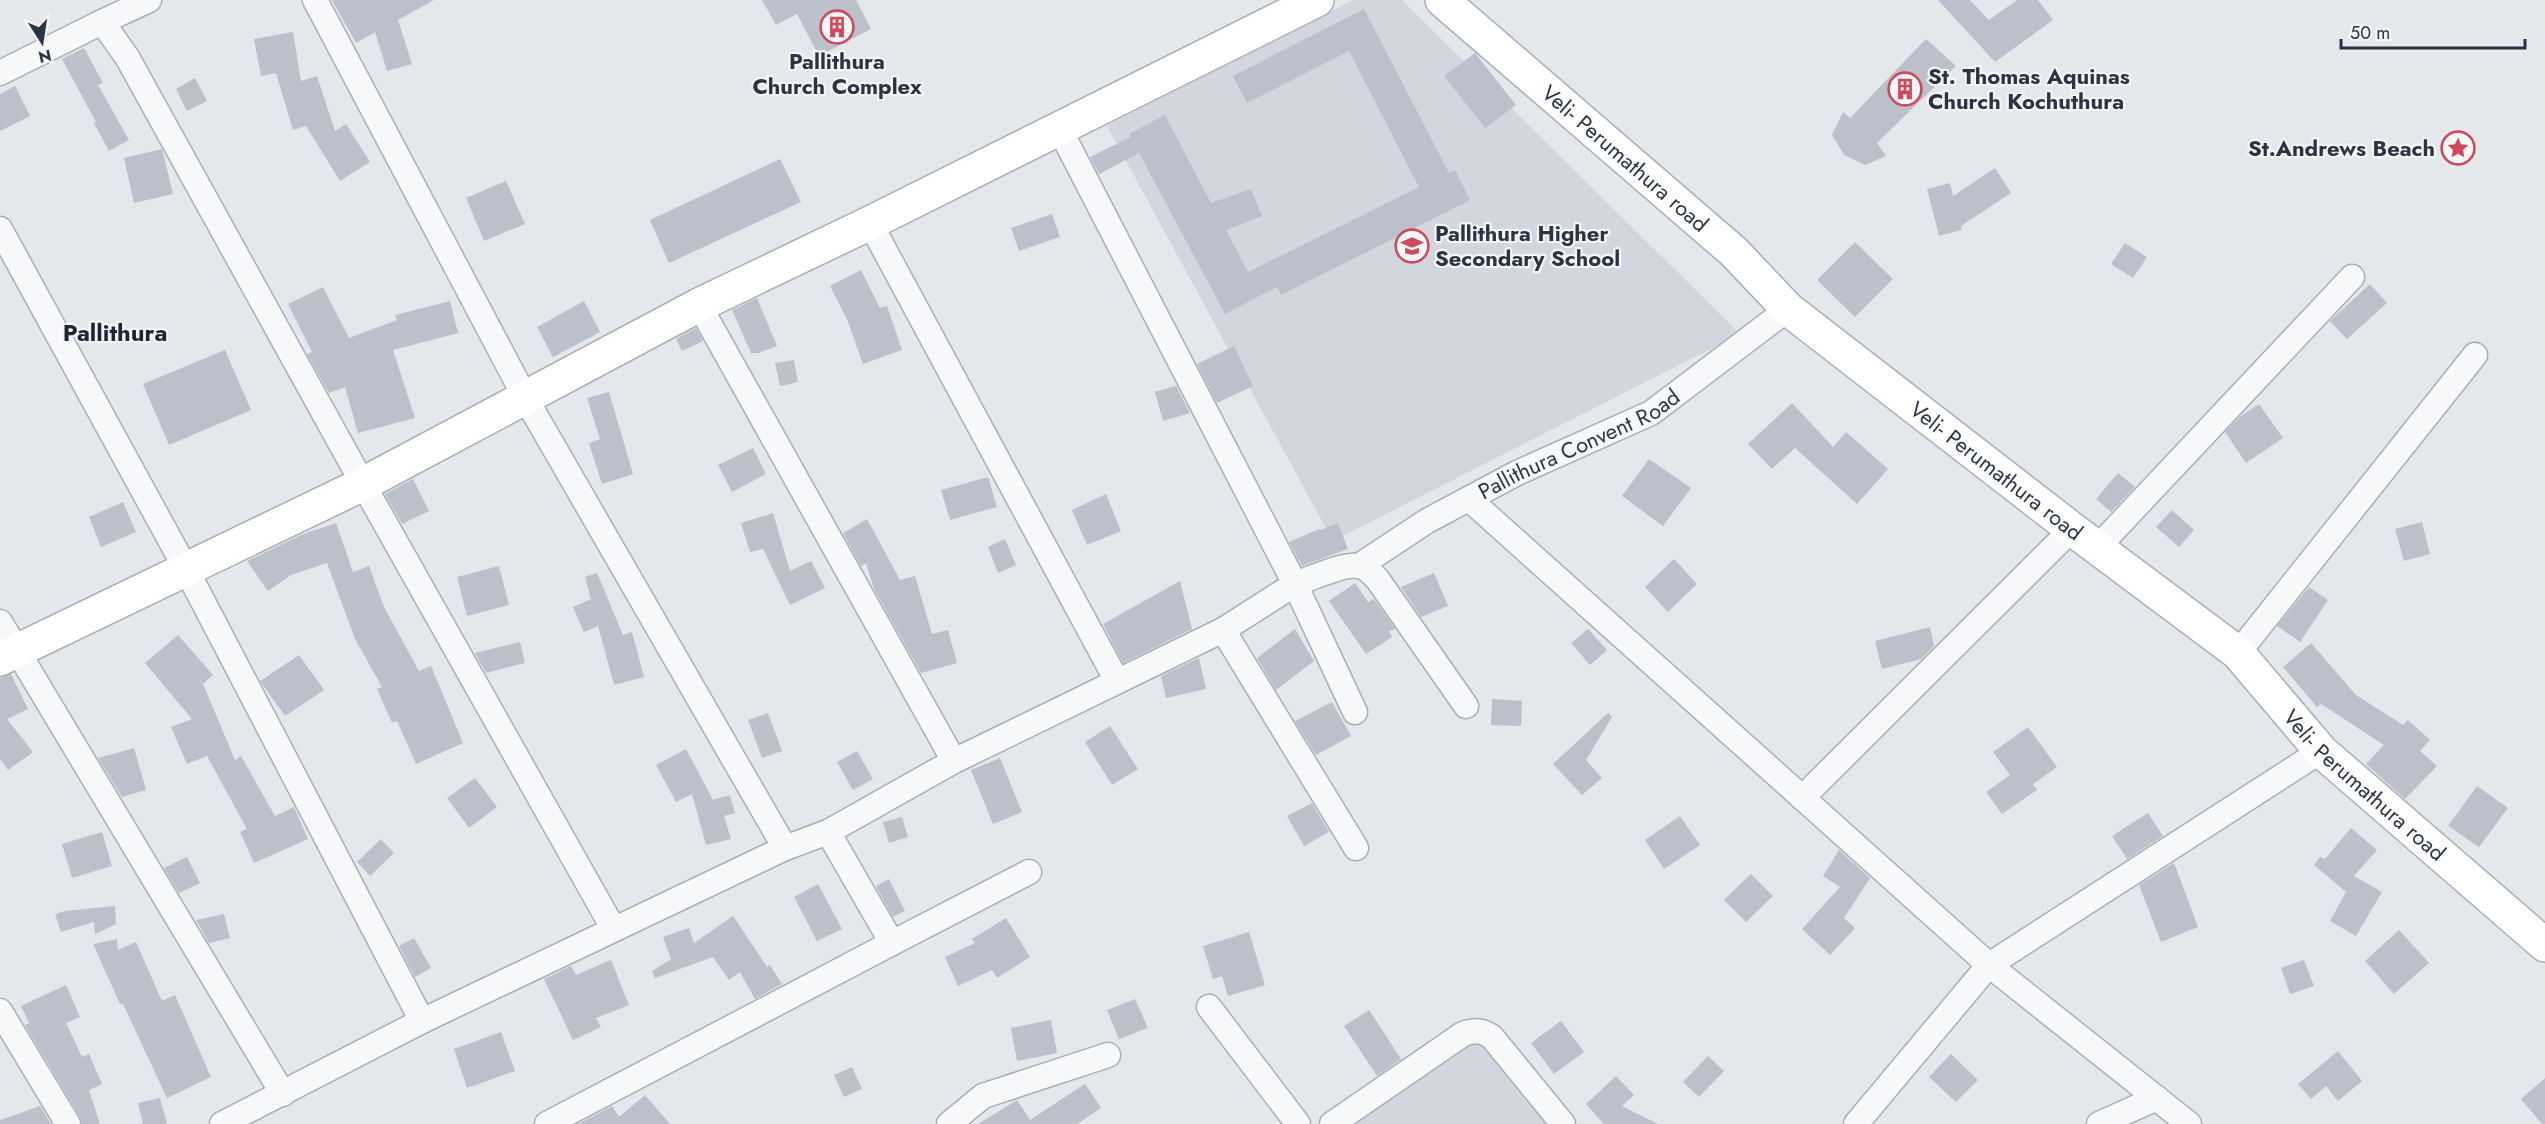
<svg xmlns="http://www.w3.org/2000/svg" width="2545" height="1124" font-family="Jost,sans-serif">
<style>
.built{fill:#d2d6de}
.building{fill:#bbc0ca}
.lines{fill:none;stroke-linecap:round;stroke-linejoin:round}
.minor-casing{stroke:#a9aeb7;stroke-width:27}
.secondary-casing{stroke:#a9aeb7;stroke-width:36}
.minor{stroke:#f7f8fa;stroke-width:24}
.secondary{stroke:#fff;stroke-width:33}
.labels{text-anchor:middle;stroke-width:4.5;stroke-linejoin:round;paint-order:stroke}
.poi-label{font-size:22px;font-weight:bold;fill:#2b3445;stroke:#f4f6f9;text-anchor:start}
.street-label{font-size:22px;fill:#2b3445;stroke:#f4f6f9}
.neighbourhood-label{font-size:24px;font-weight:bold;fill:#1d2536;stroke:#f4f6f9}
</style>
<rect width="100%" height="100%" fill="#e4e7ec"/>
<path class="built" d="M 1353,0 L 1402,0 L 1740,334 L 1333,541 L 1107,126 Z
M 1484,1018 L 1577,1124 L 1336,1124 Z"/>
<path class="building" d="M 332,0 L 434,0 L 398,20 L 412,64 L 387,71 L 375,32 L 356,43 Z
M 762,0 L 856,0 L 871,29 L 819,56 L 797,14 L 776,25 Z
M 1938,0 L 1970,0 L 1989,20 L 2017,0 L 2038,0 L 2053,20 L 1995,62 Z
M 1364,9 L 1449,173 L 1455,170 L 1470,200 L 1281,295 L 1277,287 L 1225,314 L 1139,153 L 1099,174 L 1090,157 L 1131,137 L 1129,134 L 1165,115 L 1211,203 L 1251,189 L 1262,216 L 1226,230 L 1248,272 L 1419,187 L 1349,51 L 1247,103 L 1233,76 Z
M 293,32 L 301,81 L 317,76 L 335,131 L 346,124 L 370,162 L 340,181 L 306,126 L 293,130 L 276,73 L 261,76 L 254,39 Z
M 1926,39 L 1956,66 L 1877,143 L 1886,156 L 1865,165 L 1844,155 L 1832,135 L 1843,112 L 1850,118 Z
M 84,48 L 103,83 L 98,85 L 129,140 L 109,151 L 94,123 L 96,122 L 62,59 Z
M 1475,53 L 1516,105 L 1485,128 L 1444,76 Z
M 195,78 L 207,101 L 187,111 L 176,89 Z
M 15,86 L 30,116 L 0,131 L 0,94 Z
M 162,149 L 173,194 L 134,203 L 124,158 Z
M 780,159 L 801,202 L 669,263 L 650,220 Z
M 1995,168 L 2011,193 L 1961,226 L 1962,230 L 1939,236 L 1927,189 L 1950,183 L 1953,196 Z
M 506,181 L 525,224 L 484,241 L 466,198 Z
M 1052,214 L 1060,237 L 1019,251 L 1011,228 Z
M 1855,242 L 1893,279 L 1855,317 L 1817,280 Z
M 2125,243 L 2147,257 L 2133,278 L 2111,264 Z
M 861,270 L 880,308 L 887,306 L 902,350 L 863,364 L 847,319 L 830,286 Z
M 2370,284 L 2387,303 L 2347,339 L 2330,321 Z
M 323,287 L 349,338 L 397,320 L 395,315 L 450,301 L 458,333 L 393,350 L 415,418 L 358,433 L 345,387 L 329,393 L 307,354 L 312,352 L 288,304 Z
M 757,298 L 777,346 L 759,353 L 751,353 L 732,310 Z
M 584,301 L 600,332 L 553,357 L 537,327 Z
M 696,328 L 703,341 L 682,351 L 676,339 Z
M 1234,346 L 1253,386 L 1217,403 L 1197,364 Z
M 225,350 L 251,410 L 169,445 L 143,384 Z
M 794,360 L 798,382 L 780,386 L 775,363 Z
M 1176,386 L 1190,413 L 1163,421 L 1155,392 Z
M 609,392 L 633,474 L 602,484 L 589,443 L 600,439 L 587,398 Z
M 1792,403 L 1833,447 L 1846,432 L 1888,469 L 1857,504 L 1795,448 L 1772,469 L 1748,444 Z
M 2259,404 L 2283,438 L 2246,463 L 2225,432 L 2241,416 Z
M 753,448 L 766,474 L 732,492 L 718,465 Z
M 1649,459 L 1691,488 L 1663,526 L 1622,496 Z
M 2118,473 L 2135,487 L 2111,512 L 2096,499 Z
M 988,477 L 997,507 L 950,520 L 941,490 Z
M 413,479 L 429,511 L 402,524 L 385,494 Z
M 1106,494 L 1121,531 L 1087,545 L 1072,510 Z
M 123,502 L 136,532 L 101,547 L 89,517 Z
M 2172,510 L 2194,530 L 2179,547 L 2156,527 Z
M 773,513 L 790,571 L 811,561 L 825,588 L 790,605 L 763,549 L 750,552 L 741,523 Z
M 867,519 L 900,580 L 915,576 L 932,634 L 948,630 L 957,663 L 921,673 L 874,589 L 866,563 L 861,566 L 843,533 Z
M 2422,522 L 2430,554 L 2404,561 L 2395,529 Z
M 336,523 L 353,572 L 369,566 L 384,607 L 419,671 L 431,666 L 463,743 L 416,764 L 397,721 L 392,723 L 377,689 L 382,687 L 355,639 L 327,563 L 291,575 L 268,591 L 247,561 L 301,535 Z
M 1338,523 L 1348,549 L 1302,566 L 1289,542 L 1319,529 L 1320,530 Z
M 1005,539 L 1016,565 L 998,573 L 988,547 Z
M 1674,559 L 1697,584 L 1668,612 L 1645,587 Z
M 499,566 L 509,605 L 467,616 L 457,577 Z
M 597,573 L 623,635 L 632,632 L 644,677 L 614,685 L 598,626 L 584,632 L 573,607 L 591,599 L 585,577 Z
M 1434,573 L 1448,606 L 1421,617 L 1401,587 Z
M 1180,581 L 1192,629 L 1123,663 L 1103,624 Z
M 1355,583 L 1368,602 L 1374,599 L 1395,629 L 1389,631 L 1392,637 L 1366,654 L 1329,601 Z
M 2309,587 L 2328,600 L 2300,642 L 2277,626 Z
M 1930,627 L 1934,646 L 1921,659 L 1882,669 L 1875,641 Z
M 1295,629 L 1314,661 L 1276,690 L 1257,658 Z
M 1588,629 L 1607,650 L 1590,665 L 1571,643 Z
M 178,635 L 213,675 L 203,684 L 235,760 L 241,756 L 275,816 L 294,807 L 308,839 L 254,863 L 240,832 L 247,829 L 207,756 L 187,764 L 171,727 L 192,719 L 145,663 Z
M 520,642 L 525,663 L 486,673 L 475,653 Z
M 2311,643 L 2356,695 L 2403,725 L 2408,720 L 2430,740 L 2420,751 L 2437,766 L 2405,799 L 2366,764 L 2384,745 L 2321,704 L 2317,707 L 2283,667 Z
M 299,655 L 324,690 L 285,716 L 260,681 Z
M 1199,658 L 1206,689 L 1166,698 L 1161,676 Z
M 11,674 L 28,709 L 7,719 L 33,752 L 8,770 L 0,759 L 0,678 Z
M 1492,699 L 1522,701 L 1521,726 L 1491,725 Z
M 1332,702 L 1351,736 L 1316,755 L 1295,721 Z
M 768,713 L 782,751 L 762,758 L 748,720 Z
M 1608,713 L 1612,717 L 1586,760 L 1602,778 L 1582,795 L 1553,764 Z
M 1110,726 L 1138,769 L 1112,785 L 1085,742 Z
M 2028,727 L 2057,767 L 2033,784 L 2037,790 L 2002,814 L 1986,792 L 2010,775 L 1993,752 Z
M 134,748 L 146,790 L 122,797 L 98,758 Z
M 686,749 L 713,800 L 730,795 L 735,813 L 724,816 L 731,839 L 706,845 L 692,794 L 676,802 L 656,765 Z
M 857,751 L 873,779 L 853,790 L 837,762 Z
M 1000,758 L 1022,812 L 993,824 L 971,770 Z
M 475,778 L 497,807 L 469,828 L 447,798 Z
M 2477,786 L 2508,808 L 2479,847 L 2448,826 Z
M 1312,803 L 1329,832 L 1304,846 L 1287,816 Z
M 2148,813 L 2163,836 L 2127,859 L 2112,836 Z
M 1680,816 L 1700,845 L 1664,869 L 1645,840 Z
M 902,817 L 908,837 L 889,843 L 883,822 Z
M 2351,828 L 2377,850 L 2354,876 L 2382,892 L 2356,936 L 2330,921 L 2346,892 L 2314,865 L 2320,857 L 2325,859 Z
M 102,832 L 112,866 L 72,878 L 62,844 Z
M 381,839 L 394,853 L 370,876 L 357,862 Z
M 1839,850 L 1870,878 L 1844,918 L 1855,928 L 1830,955 L 1802,929 L 1840,887 L 1823,876 Z
M 187,857 L 200,883 L 179,893 L 164,868 Z
M 2174,863 L 2198,927 L 2161,942 L 2139,885 Z
M 1751,874 L 1773,896 L 1746,922 L 1724,900 Z
M 889,879 L 905,911 L 893,917 L 876,886 Z
M 818,884 L 842,929 L 817,941 L 794,897 Z
M 115,906 L 116,924 L 95,934 L 94,922 L 61,932 L 55,914 L 65,911 Z
M 224,914 L 230,938 L 209,943 L 196,920 Z
M 733,916 L 767,967 L 770,965 L 782,984 L 755,999 L 740,972 L 729,980 L 713,957 L 655,978 L 652,971 L 671,959 L 663,937 L 689,928 L 694,943 Z
M 1006,918 L 1030,957 L 997,978 L 992,970 L 958,986 L 945,957 L 975,943 L 972,939 Z
M 2399,930 L 2429,963 L 2394,994 L 2365,961 Z
M 1249,932 L 1265,985 L 1228,996 L 1222,976 L 1213,979 L 1203,946 Z
M 414,938 L 431,968 L 415,977 L 399,946 Z
M 117,939 L 118,950 L 136,942 L 162,1001 L 175,995 L 211,1077 L 167,1098 L 123,1004 L 120,1004 L 93,944 Z
M 611,960 L 629,1005 L 596,1018 L 601,1027 L 573,1040 L 544,979 L 571,966 L 576,975 Z
M 2304,960 L 2314,986 L 2290,994 L 2281,968 Z
M 66,985 L 80,1017 L 66,1023 L 82,1057 L 89,1054 L 102,1084 L 89,1090 L 100,1124 L 82,1124 L 80,1117 L 25,1025 L 29,1023 L 21,1006 Z
M 1135,999 L 1148,1028 L 1119,1039 L 1107,1010 Z
M 1369,1010 L 1401,1059 L 1377,1076 L 1344,1026 Z
M 1051,1020 L 1057,1053 L 1017,1061 L 1011,1028 Z
M 1561,1021 L 1584,1052 L 1554,1074 L 1531,1043 Z
M 501,1032 L 515,1071 L 467,1088 L 454,1049 Z
M 2338,1051 L 2362,1081 L 2338,1101 L 2326,1086 L 2311,1099 L 2298,1084 Z
M 1951,1054 L 1978,1080 L 1956,1102 L 1929,1077 Z
M 1708,1056 L 1724,1071 L 1699,1097 L 1683,1082 Z
M 852,1067 L 862,1089 L 844,1097 L 834,1075 Z
M 1616,1076 L 1634,1095 L 1622,1106 L 1658,1124 L 1604,1124 L 1586,1104 Z
M 2545,1078 L 2545,1124 L 2542,1124 L 2521,1099 Z
M 1085,1084 L 1101,1108 L 1077,1124 L 978,1124 L 1017,1100 L 1030,1120 Z
M 645,1095 L 670,1124 L 578,1124 L 612,1106 L 619,1117 Z
M 160,1098 L 167,1124 L 143,1124 L 138,1103 Z
M 40,1106 L 51,1124 L 0,1124 L 0,1120 Z"/>
<g class="lines">
<defs>
<g id="minor">
<path d="M 315,0 L 526,399 L 785,848"/>
<path d="M 102,22 L 149,0"/>
<path d="M 0,73 L 102,22 L 127,57 L 363,484 L 613,928"/>
<path d="M 870,223 L 1117,681"/>
<path d="M 0,229 L 186,569 L 422,1021"/>
<path d="M 699,305 L 954,761"/>
<path d="M 1469,499 L 1989,965 L 2189,1124"/>
<path d="M 2097,548 L 2352,277"/>
<path id="s1" d="M 1359,566 L 1427,521 L 1517,473 L 1651,413 L 1788,309"/>
<path d="M 0,622 L 283,1094"/>
<path d="M 1223,630 L 1356,848"/>
<path d="M 2238,653 L 2475,355"/>
<path d="M 1355,712 L 1295,584 C 1310,579 1344,563 1359,566 C 1367,567 1373,575 1378,580 L 1466,706"/>
<path d="M 1802,798 L 2072,529"/>
<path d="M 892,943 L 1029,872"/>
<path d="M 1209,1007 L 1298,1124"/>
<path d="M 0,1011 L 68,1124"/>
<path d="M 222,1124 L 422,1021 L 785,848 L 828,832 L 954,761 L 1223,630 L 1295,584 L 1059,128"/>
<path d="M 547,1124 L 892,943 L 828,832"/>
<path d="M 949,1124 L 983,1096 L 1108,1055"/>
<path d="M 1332,1124 L 1463,1034 C 1475,1030 1482,1030 1492,1037 L 1563,1124"/>
<path d="M 1856,1124 L 1989,965 L 2321,751"/>
<path d="M 2099,1124 L 2157,1098"/>
</g>
<g id="secondary">
<path id="s2" d="M 1442,0 L 1734,252 L 1788,309 L 2072,529 L 2238,653 L 2321,751 L 2545,945"/>
<path d="M 0,659 L 363,484 L 699,305 L 870,223 L 1317,0"/>
</g>
</defs>
<use href="#minor" class="minor-casing"/>
<use href="#secondary" class="secondary-casing"/>
<use href="#minor" class="minor"/>
<use href="#secondary" class="secondary"/>
</g>
<defs>
<symbol id="building-ring" viewBox="-11 -11 22 22"><circle r="9.5" fill="#f4f6f9" stroke="#d1495b" stroke-width="1.5"/><path d="M-4-6H4V6H1V3H-1V6H-4ZM-2.5-4.3h1.7v1.8h-1.7ZM.8-4.3h1.7v1.8H.8ZM-2.5-1h1.7V.8h-1.7ZM.8-1h1.7V.8H.8Z" fill="#d1495b"/></symbol>
<symbol id="sight-ring" viewBox="-11 -11 22 22"><circle r="9.5" fill="#f4f6f9" stroke="#d1495b" stroke-width="1.5"/><path d="M0-6L1.8-2.2L6-1.7L2.9 1.2L3.7 5.4L0 3.3L-3.7 5.4L-2.9 1.2L-6-1.7L-1.8-2.2Z" fill="#d1495b"/></symbol>
<symbol id="school-ring" viewBox="-11 -11 22 22"><circle r="9.5" fill="#f4f6f9" stroke="#d1495b" stroke-width="1.5"/><path d="M0-5L7-2L0 1L-7-2ZM-4 1L0 2.5L4 1V4Q0 6-4 4Z" fill="#d1495b"/></symbol>
</defs>
<g fill-rule="evenodd">
<use href="#building-ring" x="818" y="8" width="38" height="38"/>
<use href="#building-ring" x="1886" y="70" width="38" height="38"/>
<use href="#sight-ring" x="2439" y="129" width="38" height="38"/>
<use href="#school-ring" x="1393" y="227" width="38" height="38"/>
</g>
<g class="labels">
<g class="poi-label">
<text x="837" y="69" text-anchor="middle">Pallithura<tspan x="837" dy="25">Church Complex</tspan></text>
<text x="1928" y="84">St. Thomas Aquinas<tspan x="1928" dy="25">Church Kochuthura</tspan></text>
<text x="2435" y="156" text-anchor="end">St.Andrews Beach</text>
<text x="1435" y="241">Pallithura Higher<tspan x="1435" dy="25">Secondary School</tspan></text>
</g>
<g class="street-label">
<text dy="8" stroke="none"><textPath href="#s2" startOffset="242">Veli- Perumathura road</textPath></text>
<text dy="8" stroke="none"><textPath href="#s1" startOffset="252">Pallithura Convent Road</textPath></text>
<text dy="8" stroke="none"><textPath href="#s2" startOffset="728">Veli- Perumathura road</textPath></text>
<text dy="8" stroke="none"><textPath href="#s2" startOffset="1214">Veli- Perumathura road</textPath></text>
</g>
<g class="neighbourhood-label">
<text x="115" y="341">Pallithura</text>
</g>
</g>
<g transform="translate(42 42) rotate(168)" stroke="#f4f6f9" stroke-width="4.5" paint-order="stroke">
<path d="M0-4.5L10 22L0 15L-10 22Z" fill="#2b3445"/>
<text y="-9" font-size="16" font-weight="bold" text-anchor="middle" fill="#2b3445">N</text>
</g>
<path d="M2341 39v9h184v-9" fill="none" stroke="#2b3445" stroke-width="3"/>
<text x="2350" y="39" font-size="18" fill="#2b3445" stroke="#f4f6f9" stroke-width="4.5" paint-order="stroke">50 m</text>
</svg>
